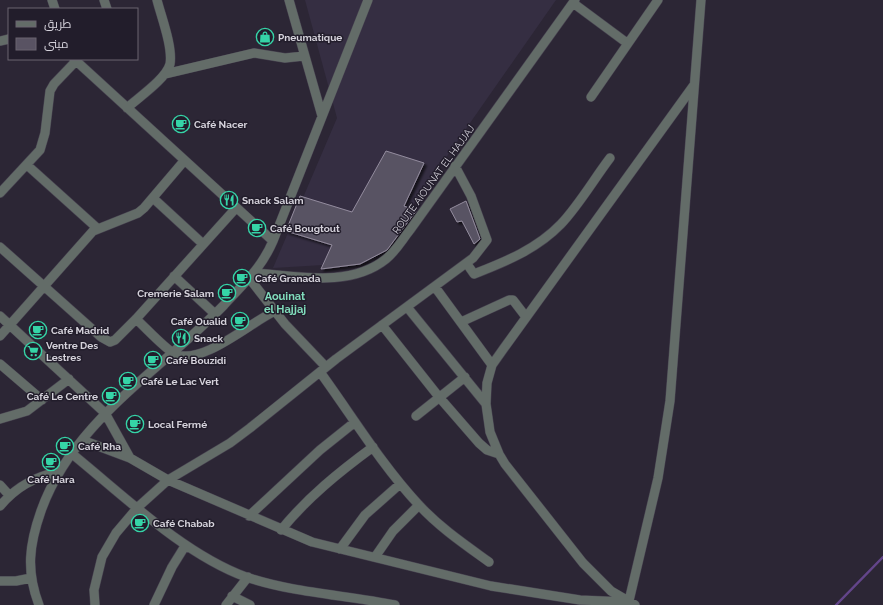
<svg xmlns="http://www.w3.org/2000/svg" width="883" height="605" font-family="Raleway,Cairo,sans-serif">
<style>
.built{fill:#352e42}
.lines{fill:none;stroke-linecap:round;stroke-linejoin:round}
.stream{stroke:#63458a;stroke-width:2.5}
.building{fill:#595363;stroke:#938c9e;filter:url(#shadow)}
.minor-casing{stroke:#474250;stroke-width:10}
.minor{stroke:#636c68;stroke-width:9}
.labels{text-anchor:middle;stroke-width:3;stroke-linejoin:round;paint-order:stroke}
.poi-label{font-size:10px;font-weight:bold;fill:#d5d2db;stroke:#221d2b;text-anchor:start}
.street-label{font-size:10px;fill:#d5d2db;stroke:#221d2b}
.neighbourhood-label{font-size:11px;font-weight:bold;fill:#81dcbc;stroke:#221d2b}
</style>
<defs>
<filter id="shadow"><feDropShadow dx="2.5" dy="2.5" stdDeviation="1" flood-color="#0009"/></filter>
</defs>
<rect width="100%" height="100%" fill="#2c2635"/>
<path class="built" d="M 305,0 L 556,0 L 373,262 L 273,268 L 337,118 Z"/>
<g class="lines">
<path class="stream" d="M 836,605 L 883,557"/>
</g>
<path class="building" d="M 386,151 L 424,163 L 404,206 L 416,211 L 387,250 L 360,264 L 321,269 L 332,245 L 286,231 L 300,196 L 352,212 Z
M 466,201 L 480,239 L 474,244 L 462,221 L 457,222 L 450,209 Z"/>
<g class="lines">
<defs>
<path id="minor" d="M 52,0 L 55,9
M 104,0 L 107,9
M 289,0 L 322,116
M 573,3 L 627,43
M 0,41 L 9,39
M 74,59 L 273,241
M 165,74 L 254,53 L 285,58 L 304,56
M 591,97 L 658,0
M 127,108 C 139,97 166,79 170,64 C 173,47 161,16 157,0
M 27,165 L 97,228
M 0,193 L 40,150 L 45,133 L 50,91 L 54,84 L 76,61
M 153,198 L 203,244
M 0,247 L 101,337 L 110,342 L 115,340 L 136,319 L 236,208
M 467,264 L 474,274 C 505,262 537,249 561,224 C 579,205 594,179 610,158
M 254,273 C 297,276 350,288 386,259 C 396,251 402,240 410,230 L 575,0
M 174,276 L 215,314
M 249,278 L 285,324 L 326,367
M 435,287 L 492,365
M 407,307 L 486,404
M 0,316 L 105,413 L 130,458
M 136,319 C 145,327 165,349 175,354 C 202,366 251,322 275,311
M 461,322 L 509,300 L 513,300 L 526,317
M 382,325 L 439,397 L 479,443 L 487,450 L 499,454
M 0,336 L 93,231 L 138,213 L 144,208 L 184,161
M 0,364 L 42,400
M 320,372 C 352,416 381,464 418,504 C 439,527 464,544 489,562
M 416,416 L 465,377
M 0,419 L 27,411 L 69,379
M 82,440 L 130,458 L 168,480 L 312,542 L 491,586 L 580,600 L 627,602
M 71,453 C 123,495 183,554 246,577 C 293,593 346,595 395,605
M 0,485 L 9,495
M 0,506 C 16,487 34,477 58,472
M 249,516 L 320,450 L 355,422
M 281,530 C 308,497 339,472 373,447
M 340,549 L 365,515 L 400,484
M 375,557 L 393,531 L 419,505
M 0,581 L 16,581 L 31,578
M 232,596 L 250,605
M 39,605 C 26,571 29,545 41,511 C 73,421 160,371 224,305 C 244,283 261,269 273,241 L 368,0
M 95,605 L 94,590 L 102,557 L 116,533 L 138,507 L 168,480 L 230,443 L 250,428 L 336,359 L 473,258 L 487,240 L 471,196 L 455,166
M 154,605 L 172,567 L 185,546
M 226,605 L 248,577
M 628,605 L 658,478 L 670,401 L 701,0
M 635,605 L 611,591 L 583,563 L 505,464 L 499,454 L 490,432 L 486,404 L 487,383 L 492,365 L 504,348 L 694,85"/>
</defs>
<use href="#minor" class="minor-casing"/>
<use href="#minor" class="minor"/>
</g>
<defs>
<symbol id="shop-ring" viewBox="-11 -11 22 22"><circle r="9.5" fill="#221d2b" stroke="#35d4a7" stroke-width="1.5"/><path d="M-5-2.5h2.3a2.7 3.5 0 0 1 5.4 0H5L5.5 6h-11ZM-1.5-2.5h3a1.5 2.3 0 0 0-3 0Z" fill="#35d4a7"/></symbol>
<symbol id="cafe-ring" viewBox="-11 -11 22 22"><circle r="9.5" fill="#221d2b" stroke="#35d4a7" stroke-width="1.5"/><path d="M-5.5-4.5H6V0H3Q3 3.5 0 3.5H-2.5Q-5.5 3.5-5.5 0ZM3-3.2v2h1.7v-2ZM-6 4.5H4V6H-6Z" fill="#35d4a7"/></symbol>
<symbol id="restaurant-ring" viewBox="-11 -11 22 22"><circle r="9.5" fill="#221d2b" stroke="#35d4a7" stroke-width="1.5"/><path d="M-5-6h1v4h1v-4h1v4h1v-4h1v5L-1.5 .5V6h-2V.5L-5-1ZM5-6V6H3V1.5H1.5Q1.5-4 5-6Z" fill="#35d4a7"/></symbol>
<symbol id="supermarket-ring" viewBox="-11 -11 22 22"><circle r="9.5" fill="#221d2b" stroke="#35d4a7" stroke-width="1.5"/><path d="M-6-5.5h2.5l.6 2H6L4.5 2H-2.5L-4.4-4H-6ZM-1.5 3.2a1.3 1.3 0 1 0 .1 0ZM3 3.2a1.3 1.3 0 1 0 .1 0Z" fill="#35d4a7"/></symbol>
</defs>
<g fill-rule="evenodd">
<use href="#shop-ring" x="255" y="27" width="20" height="20"/>
<use href="#cafe-ring" x="171" y="114" width="20" height="20"/>
<use href="#restaurant-ring" x="219" y="190" width="20" height="20"/>
<use href="#cafe-ring" x="247" y="218" width="20" height="20"/>
<use href="#cafe-ring" x="232" y="268" width="20" height="20"/>
<use href="#cafe-ring" x="217" y="283" width="20" height="20"/>
<use href="#cafe-ring" x="230" y="311" width="20" height="20"/>
<use href="#cafe-ring" x="28" y="320" width="20" height="20"/>
<use href="#restaurant-ring" x="171" y="328" width="20" height="20"/>
<use href="#supermarket-ring" x="23" y="341" width="20" height="20"/>
<use href="#cafe-ring" x="143" y="350" width="20" height="20"/>
<use href="#cafe-ring" x="118" y="371" width="20" height="20"/>
<use href="#cafe-ring" x="101" y="386" width="20" height="20"/>
<use href="#cafe-ring" x="125" y="414" width="20" height="20"/>
<use href="#cafe-ring" x="55" y="436" width="20" height="20"/>
<use href="#cafe-ring" x="41" y="452" width="20" height="20"/>
<use href="#cafe-ring" x="130" y="513" width="20" height="20"/>
</g>
<g class="labels">
<g class="poi-label">
<text x="278" y="41">Pneumatique</text>
<text x="194" y="128">Café Nacer</text>
<text x="242" y="204">Snack Salam</text>
<text x="270" y="232">Café Bougtout</text>
<text x="255" y="282">Café Granada</text>
<text x="214" y="297" text-anchor="end">Cremerie Salam</text>
<text x="227" y="325" text-anchor="end">Café Oualid</text>
<text x="51" y="334">Café Madrid</text>
<text x="194" y="342">Snack</text>
<text x="46" y="349">Ventre Des<tspan x="46" dy="12">Lestres</tspan></text>
<text x="166" y="364">Café Bouzidi</text>
<text x="141" y="385">Café Le Lac Vert</text>
<text x="98" y="400" text-anchor="end">Café Le Centre</text>
<text x="148" y="428">Local Fermé</text>
<text x="78" y="450">Café Rha</text>
<text x="51" y="483" text-anchor="middle">Café Hara</text>
<text x="153" y="527">Café Chabab</text>
</g>
<g class="street-label">
<text transform="translate(433 179) rotate(-54)" y="4">ROUTE AIOUNAT EL HAJJAJ</text>
</g>
<g class="neighbourhood-label">
<text x="285" y="300">Aouinat<tspan x="285" dy="13">el Hajjaj</tspan></text>
</g>
</g>
<rect x="8" y="8" width="130" height="52" fill="#221d2b" stroke="#6a6571"/>
<rect x="16" y="21" width="20" height="6" fill="#636c68" stroke="#6a6571"/>
<text x="44" y="28" font-size="12" fill="#d5d2db">طريق</text>
<rect x="16" y="38" width="20" height="12" fill="#595363" stroke="#6a6571"/>
<text x="44" y="48" font-size="12" fill="#d5d2db">مبنى</text>
</svg>
